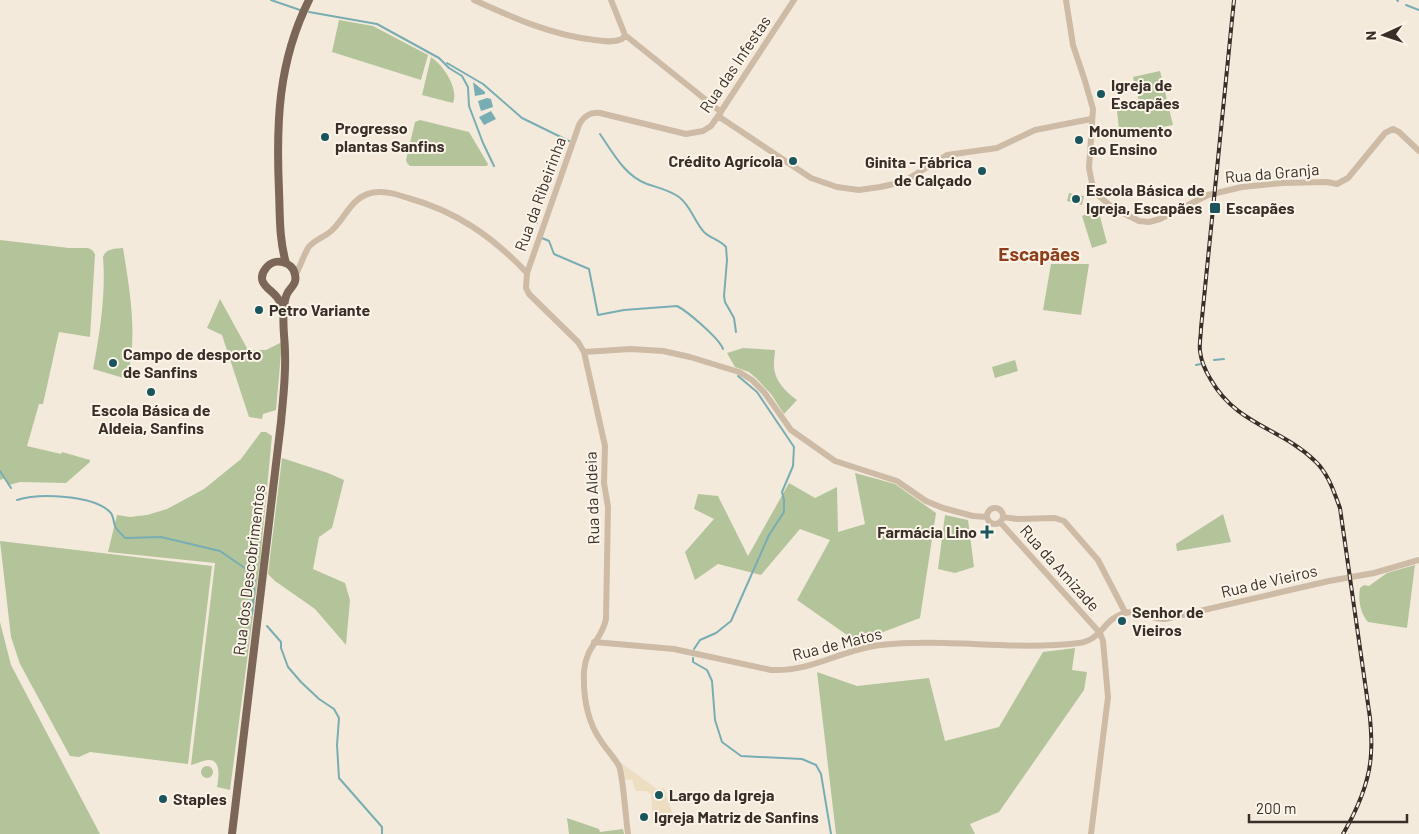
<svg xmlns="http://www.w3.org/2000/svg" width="1419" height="834" font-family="Barlow,sans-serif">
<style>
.green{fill:#b3c49a}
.plaza{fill:#edddc1}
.water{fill:#78adb3}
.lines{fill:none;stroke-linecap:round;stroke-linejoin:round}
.stream{stroke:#78adb3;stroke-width:2}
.tertiary{stroke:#cdbba6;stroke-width:6}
.primary{stroke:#7c6658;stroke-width:8}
.rail-casing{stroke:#392e28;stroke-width:4}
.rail{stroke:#fbf4e8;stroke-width:2;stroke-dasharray:5.5;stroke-linecap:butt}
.poi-dot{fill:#1a555e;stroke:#fbf4e8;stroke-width:2}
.labels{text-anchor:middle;stroke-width:4;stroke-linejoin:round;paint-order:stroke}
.street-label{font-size:16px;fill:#392e28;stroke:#fbf4e8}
.poi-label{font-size:16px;font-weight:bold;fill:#392e28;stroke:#fbf4e8;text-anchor:start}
.quarter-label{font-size:19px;font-weight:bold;fill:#8e3e1a;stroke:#fbf4e8}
</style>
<rect width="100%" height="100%" fill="#f4eadc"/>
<path class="green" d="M 339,20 L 373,26 L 428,55 L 421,80 L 332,52 Z
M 431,57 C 443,65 459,88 453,103 L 422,95 Z
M 1160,71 L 1173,125 L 1147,130 L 1119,129 L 1117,111 L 1140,105 L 1133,77 Z
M 420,120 L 469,132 L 488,164 L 487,166 L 410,166 L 407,163 L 406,160 L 415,122 Z
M 1069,193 L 1084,196 L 1082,205 L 1067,201 Z
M 1098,209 L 1107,243 L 1092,248 L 1082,216 Z
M 0,240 L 69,248 L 88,248 L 92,250 L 95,254 L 90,337 L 59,332 L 43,404 L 39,404 L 27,446 L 61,454 L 62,452 L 90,460 L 90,462 L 66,483 L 20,482 L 9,485 L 5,478 L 0,480 Z
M 123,248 C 130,292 138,335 127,379 L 93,369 C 100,333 106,293 103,257 C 106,248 115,249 123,248 Z
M 1051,264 L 1089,264 L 1081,315 L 1043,310 Z
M 220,299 L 248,350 L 266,350 L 282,342 L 276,410 L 263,414 L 262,419 L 249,417 L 222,335 L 207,328 Z
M 743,348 L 775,350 C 775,354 774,357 774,362 C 773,379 784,390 797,400 L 784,414 L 771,394 L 756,378 L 749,372 L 735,367 L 727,353 Z
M 1015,360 L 1018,371 L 995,378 L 992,367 Z
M 261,432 L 266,432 L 272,436 L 260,562 L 230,790 L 217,787 C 219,776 222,755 203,761 C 198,762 197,764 191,765 L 215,563 L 108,552 L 117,515 L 130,517 L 147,515 L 167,509 L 204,489 L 241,459 Z
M 282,458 L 328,473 L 344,480 L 332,528 L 319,537 L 313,569 L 345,583 L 350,600 L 346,645 L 315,609 L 275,581 L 268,574 Z
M 855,473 L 895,484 L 936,513 L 920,618 L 857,642 L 797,600 L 830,540 L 800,529 L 761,575 L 718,564 L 695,580 L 685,552 L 714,519 L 694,509 L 698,494 L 718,496 L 748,556 L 789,483 L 815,498 L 837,487 L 838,532 L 865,524 Z
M 1223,514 L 1231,542 L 1177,551 L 1176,544 Z
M 945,515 L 968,520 L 974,567 L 955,573 L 938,569 Z
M 0,541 L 212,566 L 188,764 L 90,752 L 79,757 L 70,756 L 20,664 L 11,637 Z
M 1415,565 L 1407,628 L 1368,622 C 1360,613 1358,600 1360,588 L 1364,585 L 1369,586 L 1387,573 Z
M 0,622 L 11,665 L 100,834 L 0,834 Z
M 1075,648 L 1072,670 L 1087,672 L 1084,690 L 999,812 L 970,824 L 975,834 L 836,834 L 817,672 L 857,686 L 929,678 L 945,741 L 999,727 L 1043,652 Z
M201 772a6 6 0 1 1 12 0a6 6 0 1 1-12 0Z
M 567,818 L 599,829 L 600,832 L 623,829 L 624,834 L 569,834 Z"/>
<path class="plaza" d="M 621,763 L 657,789 L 664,788 L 676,824 L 653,824 L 651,794 L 646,791 L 636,791 L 632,780 L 623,779 Z"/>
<path class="water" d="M 473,82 L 485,92 L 485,94 L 475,96 Z
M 487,98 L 491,99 L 493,107 L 481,111 L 478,101 Z
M 491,111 L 496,119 L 484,125 L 479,117 Z"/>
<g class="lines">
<path class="stream" d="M 271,0 L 300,10
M 1397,0 L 1398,1
M 1406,5 L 1419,10
M 309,12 L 377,24 L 439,58 L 449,68 L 462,76 L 468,87 L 469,106 L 483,143 L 494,166
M 447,63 L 483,84 L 522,118 L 569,141
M 600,134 C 613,153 625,176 647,184 C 659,188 669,190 679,197 C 691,206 694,221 704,232 C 710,238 720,240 726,247 L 727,260 L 724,296 L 725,302 L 734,318 L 736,332
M 533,221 L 537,223
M 542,238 L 549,241 L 554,254 L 589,269 L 598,315 L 624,310 L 677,306 C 687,311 719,338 723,349
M 1214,360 L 1224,359
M 1196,365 L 1201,364
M 0,471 L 11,488
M 17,500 C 39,493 93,495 110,512 C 114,516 113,521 115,526 C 117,531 122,534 125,538 L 161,537 L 220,551 L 255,575 L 252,614
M 267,626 L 281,642 L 281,648 L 288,667 L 301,682 L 319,699 L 334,709 L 339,718 L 337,745 L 339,778 L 382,827 L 382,834
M 694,649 L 700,640 L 716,633 L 731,621 L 769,535 L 784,512 L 784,500 L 782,492 L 793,466 L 794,447 L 757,392 L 738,376
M 693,658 L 693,662 L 707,670 L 712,681 L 715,720 L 722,742 L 741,756 L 802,759 L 816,765 L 821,774 L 831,834"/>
<path class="tertiary" d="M 474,0 C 514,18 551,35 595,40 C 604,41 613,43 622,39 L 625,35
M 611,0 L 625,35 L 721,112
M 1066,0 L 1073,45 L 1085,81 L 1093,109 L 1089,168 L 1092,183 L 1099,196 L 1113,208 L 1139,221 L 1149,222 L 1160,219 L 1208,195 L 1242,187 L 1283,183 L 1327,182 L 1337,184 L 1348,178 L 1385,133 L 1393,129 L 1399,132 L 1419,151
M 718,116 L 811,178 L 837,187 L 859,190 L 880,187 L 903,182 L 947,155 L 997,148 L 1035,130 L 1091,119
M 295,276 C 300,267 303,257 308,248 C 312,241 324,237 330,232 C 345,220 350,198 371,193 C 383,190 396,194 408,198 C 456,211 493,237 527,273
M 584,352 L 631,349 L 663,351 L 690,357 L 739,372 L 752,380 L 764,392 L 791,430 L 835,461 L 897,481 L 926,501 L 943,508 L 973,516 L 987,517
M987 516a8 8 0 1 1 16 0a8 8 0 1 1-16 0Z
M 1003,517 L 1017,519 L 1055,518 L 1064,521 L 1098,560 L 1125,612
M 1000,522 L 1100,633 L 1103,641 L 1108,697 L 1091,834
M 594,642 L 674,649 L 771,670 C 813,672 842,649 881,645 C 947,638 1013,651 1079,643 C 1102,640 1104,618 1125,613 C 1139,609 1152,620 1165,619 L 1329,581 L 1374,573 L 1419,560
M 628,834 C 626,821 623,775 619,766 C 614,757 606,749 601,741 C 587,721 583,695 584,671 C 586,646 602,640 606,619 L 608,507 L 604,483 L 605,446 L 584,352 L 578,342 L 529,294 L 526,288 L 527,273 L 579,125 C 584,116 590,112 600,113 L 686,134 L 703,131 L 711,126 L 718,116 L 794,0"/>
<path class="primary" d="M 286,263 C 279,239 280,215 279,191 C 276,123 278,62 309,0
M 232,834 L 281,422 C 283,399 286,376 285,353 C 285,339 282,324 284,311 C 284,306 285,297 288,292 C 292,286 297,283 295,275 C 293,261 274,257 266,268 C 255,282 269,288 276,296 C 280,300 281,305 283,309"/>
<defs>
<path id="rail" d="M 1234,0 L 1201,328 C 1201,336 1199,344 1200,351 C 1201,360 1206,372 1211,380 C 1237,425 1281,428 1315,461 C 1328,473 1334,492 1340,508 L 1370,718 C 1371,730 1372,741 1371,753 C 1370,781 1357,810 1343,834"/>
</defs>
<use href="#rail" class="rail-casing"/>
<use href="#rail" class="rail"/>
</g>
<g class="poi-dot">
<circle cx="1101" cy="94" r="5"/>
<circle cx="325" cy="137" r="5"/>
<circle cx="1079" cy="140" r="5"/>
<circle cx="793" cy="161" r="5"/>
<circle cx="982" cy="171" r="5"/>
<circle cx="1076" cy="199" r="5"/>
<rect x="1209" y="202" width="12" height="12" rx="2.5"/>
<circle cx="259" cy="310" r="5"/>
<circle cx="113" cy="363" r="5"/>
<circle cx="151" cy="392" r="5"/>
<path d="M984.5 524.5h5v5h5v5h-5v5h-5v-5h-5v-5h5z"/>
<circle cx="1122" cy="621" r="5"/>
<circle cx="659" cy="795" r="5"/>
<circle cx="163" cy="799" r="5"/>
<circle cx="644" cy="817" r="5"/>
</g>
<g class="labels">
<g class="street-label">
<text transform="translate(735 64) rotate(-56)" y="6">Rua das Infestas</text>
<text transform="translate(1272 173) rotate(-5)" y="6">Rua da Granja</text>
<text transform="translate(540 194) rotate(-70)" y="6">Rua da Ribeirinha</text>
<text transform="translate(592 498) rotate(-92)" y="6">Rua da Aldeia</text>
<text transform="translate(1060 568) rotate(48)" y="6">Rua da Amizade</text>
<text transform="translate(249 570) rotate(-83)" y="6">Rua dos Descobrimentos</text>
<text transform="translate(1269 581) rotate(-13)" y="6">Rua de Vieiros</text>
<text transform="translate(837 644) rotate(-14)" y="6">Rua de Matos</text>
</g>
<g class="poi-label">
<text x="1111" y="91">Igreja de<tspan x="1111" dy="18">Escapães</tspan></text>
<text x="335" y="134">Progresso<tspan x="335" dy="18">plantas Sanfins</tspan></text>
<text x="1089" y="137">Monumento<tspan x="1089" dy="18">ao Ensino</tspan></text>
<text x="783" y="167" text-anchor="end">Crédito Agrícola</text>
<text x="972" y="168" text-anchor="end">Ginita - Fábrica<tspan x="972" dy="18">de Calçado</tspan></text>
<text x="1086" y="196">Escola Básica de<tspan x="1086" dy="18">Igreja, Escapães</tspan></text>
<text x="1226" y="214">Escapães</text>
<text x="269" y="316">Petro Variante</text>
<text x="123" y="360">Campo de desporto<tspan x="123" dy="18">de Sanfins</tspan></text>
<text x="151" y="416" text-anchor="middle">Escola Básica de<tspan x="151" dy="18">Aldeia, Sanfins</tspan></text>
<text x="977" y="538" text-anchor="end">Farmácia Lino</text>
<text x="1132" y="618">Senhor de<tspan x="1132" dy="18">Vieiros</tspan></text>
<text x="669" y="801">Largo da Igreja</text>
<text x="173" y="805">Staples</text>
<text x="654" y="823">Igreja Matriz de Sanfins</text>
</g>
<g class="quarter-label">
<text x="1039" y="261">Escapães</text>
</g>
</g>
<g transform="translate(1384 35) rotate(267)" stroke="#fbf4e8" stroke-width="4" paint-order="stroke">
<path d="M0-4L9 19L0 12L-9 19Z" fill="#392e28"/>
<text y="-8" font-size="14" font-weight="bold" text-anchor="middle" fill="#392e28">N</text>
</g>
<path d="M1249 814v8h158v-8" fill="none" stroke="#392e28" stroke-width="2.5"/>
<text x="1256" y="814" font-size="15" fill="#392e28" stroke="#fbf4e8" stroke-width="4" paint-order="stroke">200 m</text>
</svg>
